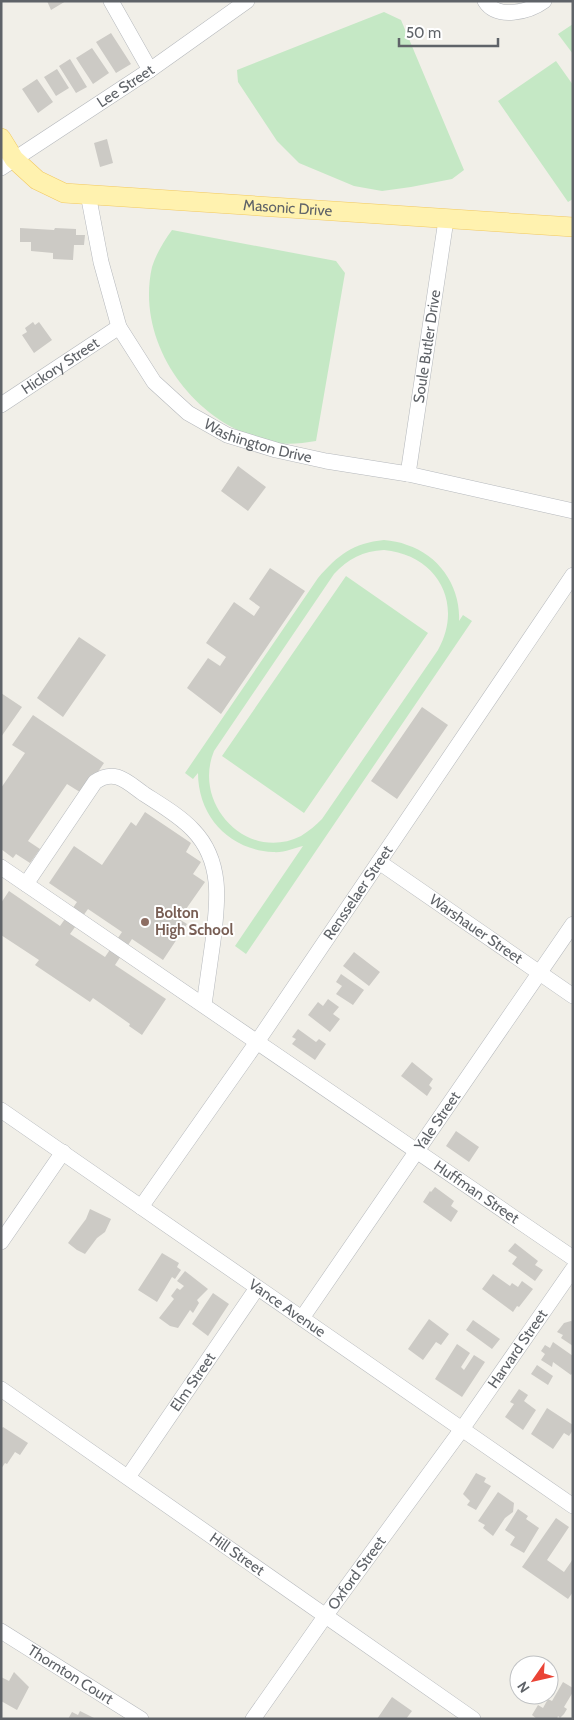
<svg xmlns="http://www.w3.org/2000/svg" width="574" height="1720" font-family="Cabin,sans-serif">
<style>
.green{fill:#c5e8c5;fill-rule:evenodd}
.building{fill:#cccac5;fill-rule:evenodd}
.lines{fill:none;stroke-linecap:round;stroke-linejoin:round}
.minor-casing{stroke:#b5b8bc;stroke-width:16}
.major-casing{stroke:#f2c960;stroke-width:20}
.minor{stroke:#fff;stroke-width:15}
.major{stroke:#fff2af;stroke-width:19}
.education-dot{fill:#8d6e63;stroke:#fff;stroke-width:2}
.labels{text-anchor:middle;stroke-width:4;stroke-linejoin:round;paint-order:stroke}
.street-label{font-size:15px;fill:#5f6368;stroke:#fff}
.education-label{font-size:15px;font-weight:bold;fill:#785e54;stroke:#fff;text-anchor:start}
</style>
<rect width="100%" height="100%" fill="#f1efe8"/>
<path class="green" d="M 384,12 L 401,20 L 464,170 L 452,179 L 411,187 L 382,191 L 354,186 L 299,163 L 277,141 L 238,82 L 237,70 Z
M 573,24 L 573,54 L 558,34 Z
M 556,61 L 573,85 L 573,199 L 568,202 L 498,101 Z
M 172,230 L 336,261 L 345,273 L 316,441 C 303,443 290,445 278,443 C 199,431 134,347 152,267 C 156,254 164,241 172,230 Z
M 384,540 C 392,541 400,542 407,545 C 439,555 461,587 459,621 L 463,615 L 472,621 L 246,954 L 235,946 L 303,846 C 294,848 284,853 273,852 C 229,850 198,816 198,773 L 193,779 L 185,773 L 318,578 C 338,555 353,543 384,540 ZM 384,550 C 437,555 464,603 438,650 L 322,819 C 316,825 309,831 301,836 C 247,863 192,804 214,751 L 334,574 C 348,559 363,551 384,550 Z
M 346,576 L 428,633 L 304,813 L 222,756 Z"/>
<path class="building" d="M 47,1 L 66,1 L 51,10 Z
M 111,33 L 131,64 L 116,73 L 96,42 Z
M 92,48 L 109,73 L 93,84 L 76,58 Z
M 70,59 L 87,87 L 76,93 L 59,66 Z
M 57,69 L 69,88 L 56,96 L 44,77 Z
M 37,79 L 53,102 L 38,113 L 22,89 Z
M 107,139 L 113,163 L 100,167 L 94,143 Z
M 20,228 L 54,230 L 55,228 L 76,229 L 76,235 L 85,235 L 84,245 L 74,245 L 73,260 L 53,259 L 53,253 L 31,251 L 31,242 L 20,242 Z
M 33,322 L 35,325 L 39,322 L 52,340 L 34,353 L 22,335 L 27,332 L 25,328 Z
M 238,466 L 266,487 L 248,511 L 221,491 Z
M 270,568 L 305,591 L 221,714 L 187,688 L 208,658 L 220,666 L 226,657 L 206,643 L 234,602 L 254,616 L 260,607 L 249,599 Z
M 79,637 L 106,655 L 63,717 L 37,698 Z
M 1,693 L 22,707 L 1,737 Z
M 422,707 L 448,725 L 397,799 L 371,781 Z
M 33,715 L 104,763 L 83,794 L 67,784 L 28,841 L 40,849 L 30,863 L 16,854 L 13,858 L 1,849 L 1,788 L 25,753 L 12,745 Z
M 145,812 L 191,843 L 186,852 L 201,862 L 193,874 L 205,882 L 179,919 L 187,924 L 163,960 L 132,939 L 115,965 L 166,999 L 142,1035 L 129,1026 L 130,1024 L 93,998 L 90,1002 L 35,965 L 39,960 L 1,935 L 1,903 L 9,891 L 60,926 L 77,902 L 49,883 L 74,846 L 102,865 L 131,822 L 136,826 ZM 88,909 L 122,932 L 105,957 L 70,934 Z
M 354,952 L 380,972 L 369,986 L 343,966 Z
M 341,974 L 364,990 L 353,1005 L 336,994 L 342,986 L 336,982 Z
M 328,999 L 339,1007 L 333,1014 L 340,1019 L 330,1032 L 308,1015 L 318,1002 L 323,1006 Z
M 298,1029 L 316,1042 L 319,1039 L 326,1044 L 315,1060 L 292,1044 L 296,1039 L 292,1037 Z
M 412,1062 L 433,1079 L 429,1085 L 432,1088 L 427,1096 L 401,1076 Z
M 456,1131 L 479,1147 L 469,1162 L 446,1146 Z
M 435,1187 L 454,1201 L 451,1206 L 458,1211 L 451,1222 L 423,1202 L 430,1191 L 431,1192 Z
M 90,1209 L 111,1219 L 105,1232 L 97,1238 L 85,1254 L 77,1250 L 68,1243 L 86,1219 Z
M 515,1243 L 538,1261 L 535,1265 L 543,1270 L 535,1281 L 512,1264 L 517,1257 L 508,1251 Z
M 162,1253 L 179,1263 L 177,1267 L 181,1270 L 175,1279 L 172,1277 L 157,1302 L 138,1290 Z
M 185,1271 L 208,1289 L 197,1300 L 199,1303 L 193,1313 L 190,1310 L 178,1328 L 170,1326 L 159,1318 L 174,1299 L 171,1296 L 177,1288 L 180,1290 L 184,1286 L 177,1281 Z
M 493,1274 L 510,1286 L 512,1283 L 518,1287 L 522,1281 L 533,1289 L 519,1307 L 517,1306 L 513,1312 L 482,1289 Z
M 213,1293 L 229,1304 L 208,1336 L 192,1324 Z
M 429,1319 L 449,1334 L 441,1345 L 436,1342 L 423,1360 L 408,1349 Z
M 473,1320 L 500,1339 L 492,1349 L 466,1330 Z
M 571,1321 L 573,1322 L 573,1346 L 561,1338 L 563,1335 L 557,1332 L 564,1323 Z
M 553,1342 L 573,1356 L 573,1372 L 571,1375 L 553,1362 L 552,1367 L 541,1360 L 545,1354 L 541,1351 L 545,1345 L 550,1348 Z
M 457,1344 L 470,1353 L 461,1367 L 464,1370 L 474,1355 L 485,1362 L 462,1397 L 435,1379 Z
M 537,1365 L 553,1376 L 548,1385 L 531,1374 Z
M 519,1389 L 528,1395 L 524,1401 L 536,1410 L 523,1430 L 505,1417 L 514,1404 L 510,1402 Z
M 547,1408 L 573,1425 L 573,1430 L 569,1436 L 564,1433 L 553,1449 L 531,1434 Z
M 3,1427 L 28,1443 L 20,1455 L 15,1452 L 7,1464 L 5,1463 L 1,1469 L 1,1429 Z
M 476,1473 L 486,1478 L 484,1482 L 491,1486 L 476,1510 L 467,1505 L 470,1501 L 463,1494 Z
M 498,1492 L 514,1503 L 513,1512 L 505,1518 L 493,1536 L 483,1528 L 485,1525 L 478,1521 Z
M 518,1509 L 528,1516 L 526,1519 L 539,1528 L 524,1553 L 510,1545 L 515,1537 L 505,1530 Z
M 556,1518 L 569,1527 L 547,1560 L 564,1572 L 573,1559 L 573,1592 L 568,1599 L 522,1567 Z
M 14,1672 L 29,1687 L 17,1710 L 1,1701 L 1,1677 L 9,1681 Z
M 563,1682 L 573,1688 L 573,1692 L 564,1707 L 567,1709 L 564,1714 L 560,1718 L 558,1716 L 557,1719 L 537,1719 L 532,1715 L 538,1705 L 543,1708 L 548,1699 L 552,1701 Z
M 392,1697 L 412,1711 L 406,1719 L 377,1719 Z
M 80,1711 L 96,1719 L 68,1719 L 72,1712 L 78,1715 Z"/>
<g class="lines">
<defs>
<g id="minor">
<path d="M 111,1 L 150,70"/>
<path d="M 485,1 C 497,20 529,12 544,1"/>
<path id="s1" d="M 1,168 L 150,70 L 247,1"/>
<path id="s2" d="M 88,194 L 101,262 L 119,327 L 154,382 L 188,413 L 227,435 L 276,450 L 326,461 L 408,474 L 573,511"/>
<path id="s3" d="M 1,405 L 119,327"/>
<path id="s4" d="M 408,474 L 446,220"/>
<path id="s5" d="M 379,862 L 573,996"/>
<path id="s6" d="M 1,867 L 573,1258"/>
<path d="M 26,884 L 95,782 C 115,768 127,782 144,794 C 161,805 180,816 193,830 C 223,861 218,902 213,941 C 210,963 207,984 204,1005"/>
<path id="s7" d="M 1,1110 L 573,1506"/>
<path id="s8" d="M 141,1207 L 257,1042 L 573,575"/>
<path d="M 1,1242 L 63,1152"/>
<path id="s9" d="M 302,1318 L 573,924"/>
<path id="s10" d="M 1,1389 L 473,1719"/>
<path id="s11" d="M 128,1477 L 257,1288"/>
<path id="s12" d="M 1,1631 L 141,1719"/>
<path id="s13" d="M 253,1719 L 326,1615 L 462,1429 L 573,1269"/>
</g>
<g id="major">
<path id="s14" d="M 1,138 L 14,159 L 37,180 L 64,193 L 573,227"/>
</g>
</defs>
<use href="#minor" class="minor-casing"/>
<use href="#major" class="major-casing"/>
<use href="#minor" class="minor"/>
<use href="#major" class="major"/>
</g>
<circle class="education-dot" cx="145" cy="922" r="5"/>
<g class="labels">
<g class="street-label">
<text dy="5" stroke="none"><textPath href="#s1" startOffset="149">Lee Street</textPath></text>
<text dy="5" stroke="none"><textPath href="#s14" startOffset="310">Masonic Drive</textPath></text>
<text dy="5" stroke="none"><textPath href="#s4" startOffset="129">Soule Butler Drive</textPath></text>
<text dy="5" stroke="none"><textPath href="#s3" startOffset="71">Hickory Street</textPath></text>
<text dy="5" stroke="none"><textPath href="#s2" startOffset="324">Washington Drive</textPath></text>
<text dy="5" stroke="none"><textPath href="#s8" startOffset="382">Rensselaer Street</textPath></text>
<text dy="5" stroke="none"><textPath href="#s5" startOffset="118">Warshauer Street</textPath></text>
<text dy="5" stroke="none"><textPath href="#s9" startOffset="239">Yale Street</textPath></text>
<text dy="5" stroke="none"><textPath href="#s6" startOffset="576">Huffman Street</textPath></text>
<text dy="5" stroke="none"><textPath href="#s7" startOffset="348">Vance Avenue</textPath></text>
<text dy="5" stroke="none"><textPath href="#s13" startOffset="455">Harvard Street</textPath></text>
<text dy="5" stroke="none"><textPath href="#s11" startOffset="115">Elm Street</textPath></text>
<text dy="5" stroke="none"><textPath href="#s10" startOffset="288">Hill Street</textPath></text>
<text dy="5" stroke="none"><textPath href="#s13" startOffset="179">Oxford Street</textPath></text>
<text dy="5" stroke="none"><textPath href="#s12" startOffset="82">Thornton Court</textPath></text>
</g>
<g class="education-label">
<text x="155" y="918">Bolton<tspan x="155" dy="17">High School</tspan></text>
</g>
</g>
<rect width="574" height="1720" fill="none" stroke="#5f6368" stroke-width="5"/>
<g transform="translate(534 1680) rotate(236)"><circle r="24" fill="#ffffff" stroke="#bfc1c3"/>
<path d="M0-4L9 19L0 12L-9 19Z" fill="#ea4335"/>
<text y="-8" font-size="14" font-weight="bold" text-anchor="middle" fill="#5f6368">N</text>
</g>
<path d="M399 38v8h99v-8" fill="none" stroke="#5f6368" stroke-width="2.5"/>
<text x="406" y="38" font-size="15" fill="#5f6368" stroke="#ffffff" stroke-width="4" paint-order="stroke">50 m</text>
</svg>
